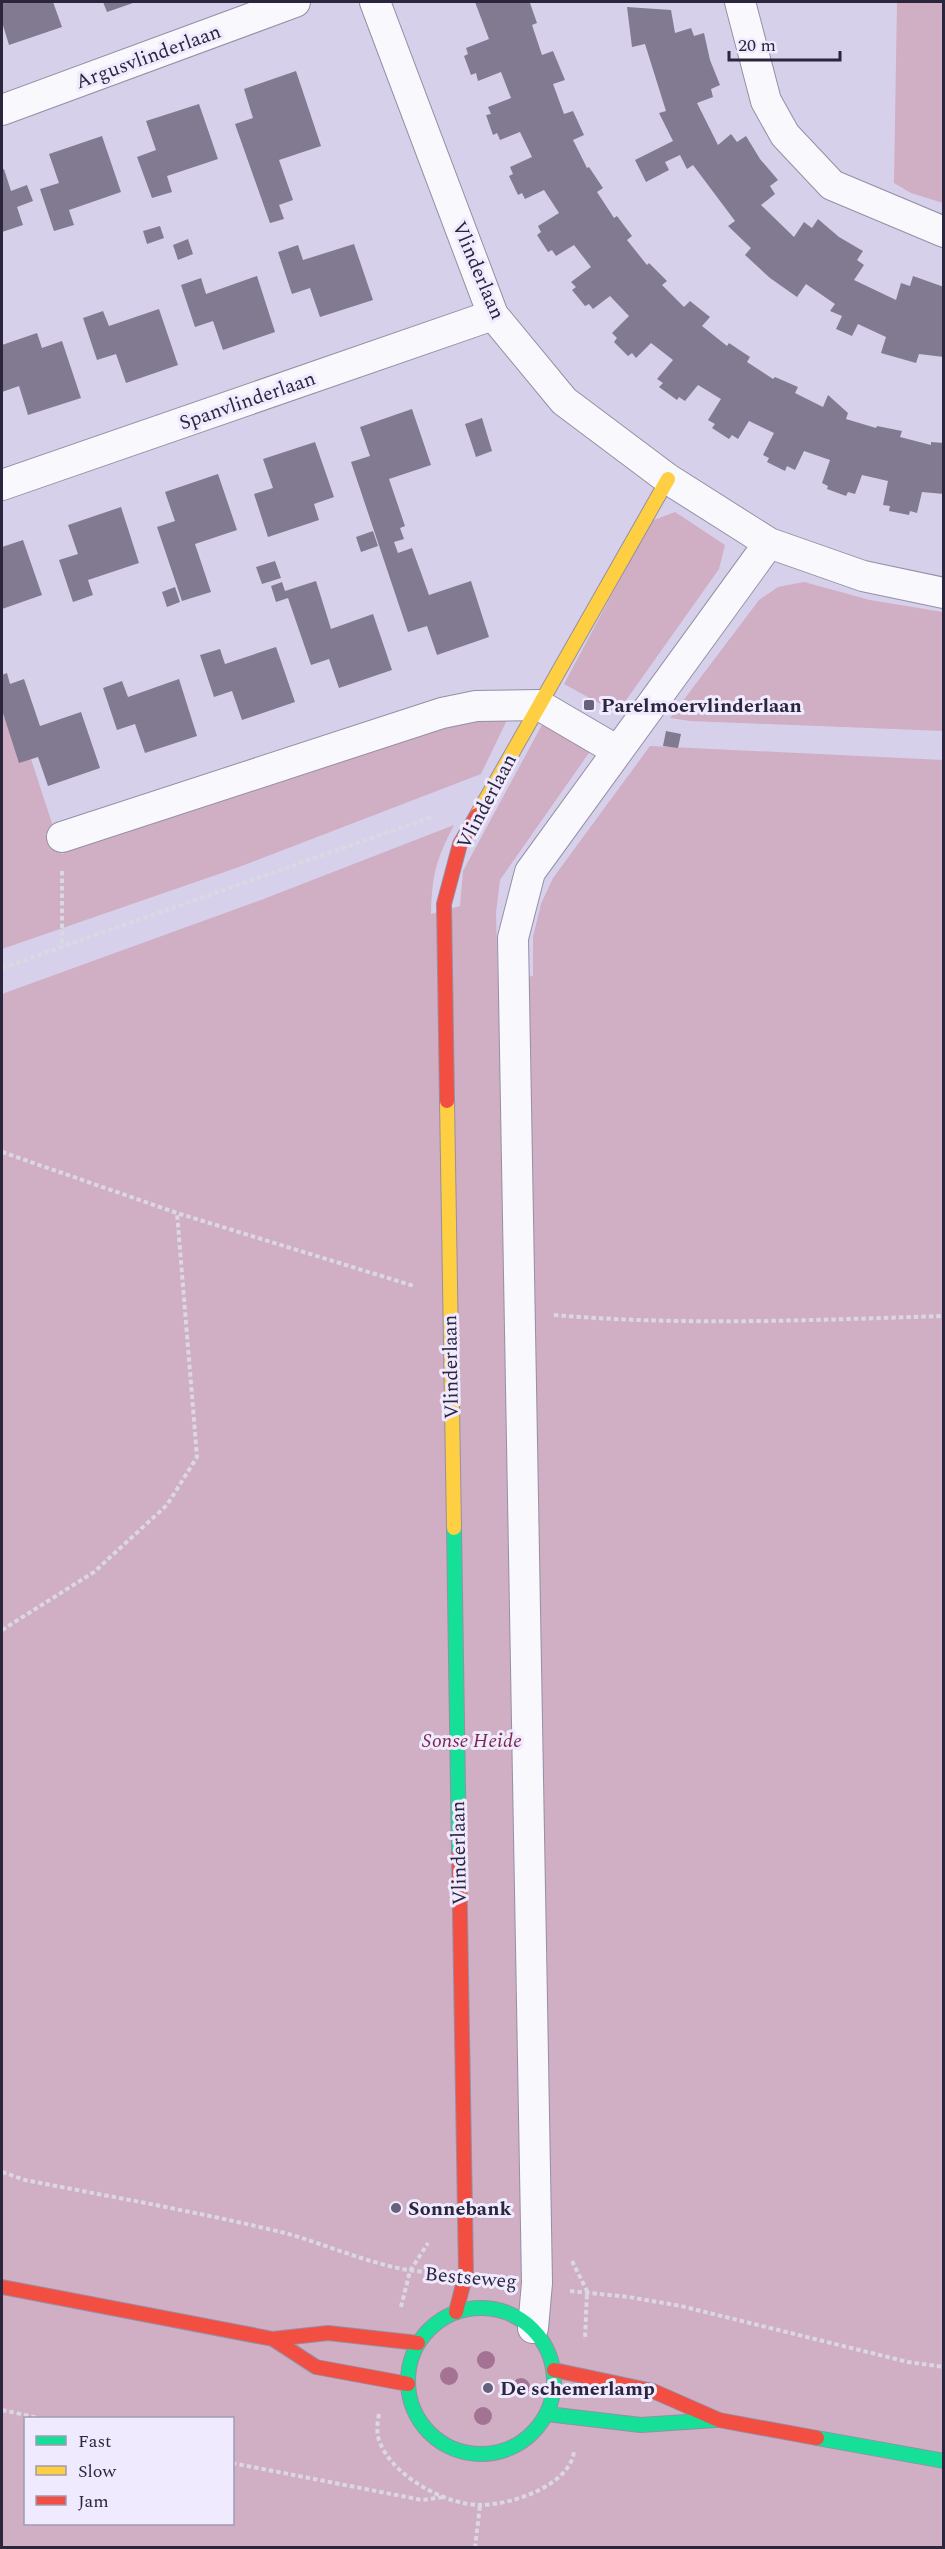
<svg xmlns="http://www.w3.org/2000/svg" width="945" height="2549" font-family="Spectral,serif">
<style>
.green{fill:#d0aec4;fill-rule:evenodd}
.building{fill:#817a90}
.lines{fill:none;stroke-linecap:round;stroke-linejoin:round}
.street-casing{stroke:#958fa5;stroke-width:32}
.fast-casing{stroke:#958fa5;stroke-width:16}
.slow-casing{stroke:#958fa5;stroke-width:16}
.jam-casing{stroke:#958fa5;stroke-width:16}
.path{stroke:#dad8e1;stroke-width:4;stroke-dasharray:4.5 3;stroke-linecap:butt}
.street{stroke:#f9f8fc;stroke-width:30}
.fast{stroke:#16e098;stroke-width:14}
.slow{stroke:#ffcf43;stroke-width:14}
.jam{stroke:#f24e42;stroke-width:14}
.tree{fill:#a47394}
.poi-dot{fill:#68617b;stroke:#efeafe;stroke-width:2}
.labels{text-anchor:middle;stroke-width:6;stroke-linejoin:round;paint-order:stroke}
.street-label{font-size:20px;fill:#2c253e;stroke:#efeafe}
.poi-label{font-size:20px;font-weight:bold;fill:#2c253e;stroke:#efeafe;text-anchor:start}
.park-label{font-size:20px;font-style:italic;fill:#7b274c;stroke:#efeafe}
</style>
<rect width="100%" height="100%" fill="#d7d0eb"/>
<path class="green" d="M 897,2 L 943,2 L 943,203 L 911,193 L 894,183 Z
M 675,512 L 725,545 L 719,569 L 617,713 L 564,684 L 651,521 Z
M 804,582 L 870,600 L 943,612 L 943,731 L 690,721 L 670,718 L 759,600 L 778,587 Z
M 2,670 L 62,854 L 454,701 L 491,704 L 506,722 L 481,774 L 239,867 L 2,949 Z
M 543,723 L 591,750 L 500,880 L 496,913 L 498,982 L 533,976 L 533,937 L 541,904 L 553,878 L 650,746 L 943,760 L 943,2547 L 2,2548 L 2,994 L 261,900 L 454,825 C 436,860 432,874 431,914 L 460,906 L 463,871 ZM 26,2418 L 232,2418 L 232,2524 L 26,2524 Z"/>
<path class="building" d="M 2,2 L 53,2 L 62,27 L 9,45 L 2,22 Z
M 103,2 L 136,2 L 107,12 Z
M 475,2 L 530,3 L 537,23 L 532,25 L 542,55 L 553,51 L 565,80 L 553,84 L 564,114 L 573,111 L 584,135 L 573,140 L 587,168 L 589,167 L 603,188 L 597,192 L 614,218 L 617,216 L 632,236 L 627,240 L 647,265 L 649,263 L 667,281 L 662,285 L 684,307 L 690,301 L 710,317 L 702,326 L 727,346 L 729,343 L 750,357 L 747,362 L 773,379 L 775,377 L 798,387 L 795,393 L 823,407 L 828,395 L 848,413 L 846,419 L 876,428 L 877,426 L 902,431 L 900,437 L 931,445 L 931,442 L 944,443 L 944,494 L 922,492 L 917,513 L 910,511 L 909,515 L 889,511 L 890,506 L 883,505 L 888,481 L 862,475 L 855,494 L 848,492 L 846,496 L 827,489 L 828,486 L 822,483 L 830,460 L 804,451 L 795,470 L 787,466 L 785,471 L 767,462 L 769,458 L 763,455 L 774,433 L 749,421 L 738,439 L 732,435 L 729,439 L 712,428 L 715,424 L 708,420 L 721,399 L 698,385 L 685,401 L 679,397 L 677,400 L 659,387 L 663,383 L 657,379 L 673,360 L 651,343 L 636,358 L 632,353 L 628,356 L 614,342 L 617,338 L 612,333 L 629,316 L 610,296 L 593,309 L 589,304 L 585,306 L 572,290 L 576,287 L 571,282 L 591,267 L 574,245 L 556,256 L 552,250 L 548,252 L 537,235 L 541,232 L 538,226 L 559,213 L 544,190 L 525,199 L 522,193 L 518,195 L 509,176 L 513,174 L 510,167 L 532,157 L 520,132 L 500,140 L 497,133 L 493,135 L 486,115 L 491,114 L 488,107 L 511,98 L 501,72 L 478,81 L 476,73 L 471,75 L 464,56 L 468,54 L 466,48 L 489,39 Z
M 627,7 L 671,10 L 675,33 L 691,28 L 694,36 L 704,33 L 710,60 L 720,85 L 711,89 L 713,97 L 697,103 L 718,145 L 731,134 L 737,142 L 746,136 L 760,159 L 778,180 L 770,186 L 775,194 L 761,205 L 794,237 L 804,222 L 812,228 L 818,219 L 839,237 L 863,251 L 857,260 L 864,265 L 854,280 L 896,300 L 901,283 L 910,286 L 913,276 L 944,287 L 944,357 L 919,354 L 916,363 L 881,353 L 886,337 L 858,324 L 852,336 L 836,329 L 842,316 L 830,311 L 835,304 L 806,284 L 797,297 L 770,278 L 745,255 L 751,248 L 728,226 L 735,221 L 693,165 L 687,169 L 680,155 L 665,162 L 669,170 L 646,182 L 635,160 L 673,141 L 659,113 L 666,111 L 645,44 L 632,47 Z
M 296,71 L 321,146 L 279,160 L 293,200 L 279,205 L 284,219 L 270,223 L 235,124 L 253,118 L 244,89 Z
M 199,104 L 218,159 L 167,176 L 172,192 L 152,198 L 137,157 L 156,150 L 146,121 Z
M 102,136 L 121,192 L 69,210 L 74,225 L 54,231 L 40,189 L 59,183 L 49,154 Z
M 4,169 L 11,191 L 27,185 L 33,201 L 17,207 L 23,225 L 2,232 L 2,170 Z
M 160,226 L 164,238 L 147,244 L 143,231 Z
M 188,239 L 193,254 L 178,260 L 173,245 Z
M 354,244 L 373,300 L 320,317 L 310,288 L 292,294 L 278,252 L 298,245 L 303,260 Z
M 257,276 L 275,332 L 223,350 L 213,321 L 195,327 L 181,285 L 201,278 L 206,294 Z
M 159,309 L 178,365 L 126,383 L 116,354 L 97,360 L 83,318 L 103,311 L 109,326 Z
M 37,333 L 42,348 L 62,341 L 81,398 L 28,415 L 19,386 L 2,392 L 2,345 Z
M 412,409 L 431,465 L 389,479 L 405,526 L 400,528 L 404,539 L 394,542 L 398,553 L 412,548 L 429,595 L 471,581 L 489,637 L 437,655 L 427,626 L 408,632 L 351,462 L 370,456 L 360,427 Z
M 482,418 L 492,451 L 476,457 L 465,424 Z
M 315,442 L 334,497 L 314,504 L 319,520 L 268,537 L 254,494 L 273,488 L 263,459 Z
M 218,474 L 237,530 L 195,544 L 211,592 L 182,601 L 157,527 L 175,521 L 165,492 Z
M 121,507 L 139,563 L 88,580 L 93,595 L 73,602 L 59,560 L 78,554 L 68,525 Z
M 373,531 L 378,546 L 361,552 L 356,537 Z
M 23,540 L 42,595 L 2,609 L 2,547 Z
M 275,561 L 281,578 L 262,584 L 256,567 Z
M 316,581 L 331,629 L 373,614 L 392,670 L 339,688 L 329,659 L 311,665 L 288,598 L 276,602 L 271,586 L 282,582 L 285,591 Z
M 175,587 L 180,602 L 167,607 L 162,592 Z
M 276,647 L 295,702 L 242,720 L 232,691 L 214,697 L 200,655 L 220,649 L 225,664 Z
M 7,673 L 10,684 L 24,679 L 40,726 L 81,712 L 100,768 L 48,786 L 38,757 L 19,763 L 2,710 L 2,675 Z
M 179,679 L 197,736 L 145,753 L 135,724 L 117,730 L 103,688 L 122,681 L 128,697 Z
M 666,731 L 681,734 L 678,748 L 663,746 Z"/>
<g class="lines">
<defs>
<path id="street" d="M 375,2 L 493,315 L 564,401 L 668,479 L 769,543 L 863,576 L 944,593
M 740,2 L 766,101 L 785,135 L 832,185 L 944,232
M 2,110 L 295,2
M 2,485 L 493,315
M 62,837 L 442,713 L 476,706 L 539,705 L 616,750
M 533,2328 L 537,2283 L 513,938 L 530,872 L 769,543"/>
<path id="fast" d="M 454,1528 L 459,1854
M408 2381a73 73 0 1 1 146 0a73 73 0 1 1-146 0Z
M 547,2414 L 641,2425 L 716,2420
M 817,2438 L 944,2461"/>
<path id="slow" d="M 477,815 L 668,479
M 447,1101 L 454,1528"/>
<path id="jam" d="M 447,1101 L 444,904 L 460,844 L 477,815
M 2,2287 L 273,2339 L 328,2333 L 418,2343
M 456,2312 L 466,2273 L 459,1854
M 273,2339 L 316,2367 L 408,2384
M 554,2370 L 653,2391 L 719,2420 L 817,2438"/>
</defs>
<use href="#street" class="street-casing"/>
<use href="#fast" class="fast-casing"/>
<use href="#slow" class="slow-casing"/>
<use href="#jam" class="jam-casing"/>
<path class="path" d="M 62,871 L 62,947
M 2,968 L 434,816
M 2,1152 L 177,1213 L 414,1286
M 554,1315 C 683,1326 814,1320 944,1316
M 2,1630 L 94,1572 L 167,1505 L 197,1457 L 177,1213
M 2,2172 L 25,2180 C 112,2197 199,2212 285,2233 C 329,2245 385,2271 429,2272
M 572,2261 L 587,2291 L 585,2340
M 570,2291 L 629,2297 L 681,2306 L 908,2362 L 944,2367
M 401,2307 L 410,2271 L 428,2243
M 2,2410 L 39,2418
M 379,2414 C 377,2424 376,2436 381,2445 C 395,2477 446,2505 480,2505 C 511,2505 569,2486 574,2452
M 232,2463 L 422,2500 L 444,2497
M 475,2548 L 480,2505"/>
<use href="#street" class="street"/>
<use href="#fast" class="fast"/>
<use href="#slow" class="slow"/>
<use href="#jam" class="jam"/>
</g>
<g class="tree">
<circle cx="486" cy="2360" r="9"/>
<circle cx="449" cy="2376" r="9"/>
<circle cx="521" cy="2387" r="9"/>
<circle cx="483" cy="2416" r="9"/>
</g>
<g class="poi-dot">
<rect x="583" y="699" width="12" height="12" rx="3"/>
<circle cx="396" cy="2208" r="6"/>
<circle cx="488" cy="2388" r="6"/>
</g>
<g class="labels">
<g class="street-label">
<text transform="translate(148 56) rotate(-20)" y="7">Argusvlinderlaan</text>
<text transform="translate(479 270) rotate(67)" y="7">Vlinderlaan</text>
<text transform="translate(247 400) rotate(-19)" y="7">Spanvlinderlaan</text>
<text transform="translate(486 801) rotate(-62)" y="7">Vlinderlaan</text>
<text transform="translate(450 1367) rotate(-91)" y="7">Vlinderlaan</text>
<text transform="translate(458 1853) rotate(-91)" y="7">Vlinderlaan</text>
<text transform="translate(471 2277) rotate(5)" y="7">Bestseweg</text>
</g>
<g class="poi-label">
<text x="601" y="712">Parelmoervlinderlaan</text>
<text x="408" y="2215">Sonnebank</text>
<text x="500" y="2395">De schemerlamp</text>
</g>
<g class="park-label">
<text x="472" y="1747">Sonse Heide</text>
</g>
</g>
<rect width="945" height="2549" fill="none" stroke="#2c253e" stroke-width="6"/>
<rect x="24" y="2417" width="210" height="108" fill="#efeafe" stroke="#a19bb1" stroke-width="1.5"/>
<rect x="36" y="2436" width="30" height="9" fill="#16e098" stroke="#a19bb1" stroke-width="1.5"/>
<text x="78" y="2447" font-size="18" fill="#2c253e">Fast</text>
<rect x="36" y="2466" width="30" height="9" fill="#ffcf43" stroke="#a19bb1" stroke-width="1.5"/>
<text x="78" y="2477" font-size="18" fill="#2c253e">Slow</text>
<rect x="36" y="2496" width="30" height="9" fill="#f24e42" stroke="#a19bb1" stroke-width="1.5"/>
<text x="78" y="2507" font-size="18" fill="#2c253e">Jam</text>
<path d="M729 51v9h111v-9" fill="none" stroke="#2c253e" stroke-width="3"/>
<text x="738" y="51" font-size="18" fill="#2c253e" stroke="#efeafe" stroke-width="4.5" paint-order="stroke">20 m</text>
</svg>
